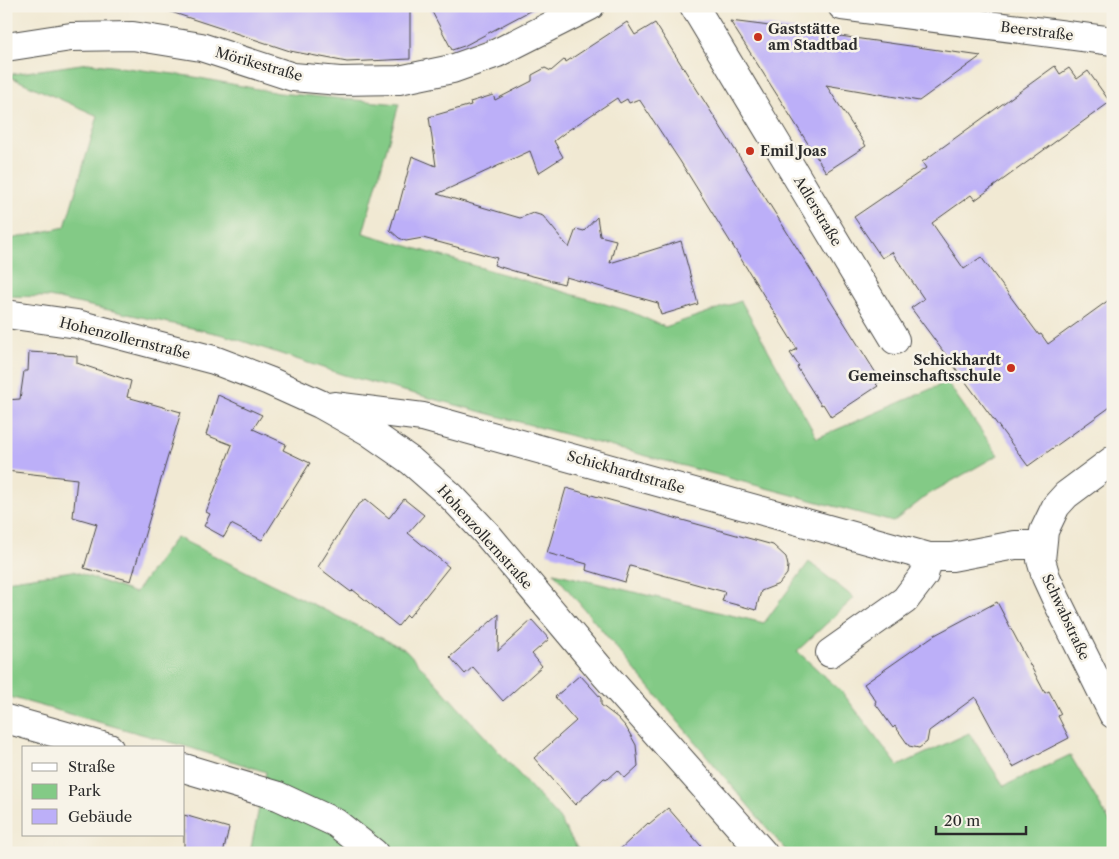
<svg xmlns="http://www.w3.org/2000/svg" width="1119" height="859" font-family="'Libre Caslon Text',serif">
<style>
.green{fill:#83ca86;stroke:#577a58}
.building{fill:#bcaff8}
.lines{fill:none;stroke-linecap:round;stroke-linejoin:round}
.minor-casing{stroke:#494844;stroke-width:30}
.major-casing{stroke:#494844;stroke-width:30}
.minor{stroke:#fff;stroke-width:28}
.major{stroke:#fff;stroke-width:28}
.poi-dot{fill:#c8321e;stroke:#f7f3e8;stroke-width:2}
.labels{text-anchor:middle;stroke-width:5;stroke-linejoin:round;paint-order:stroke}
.poi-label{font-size:14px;font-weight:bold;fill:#2b2b2b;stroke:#f7f3e8;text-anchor:start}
.street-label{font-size:14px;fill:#2b2b2b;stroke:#f7f3e8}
</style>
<rect width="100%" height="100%" fill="#f7f3e8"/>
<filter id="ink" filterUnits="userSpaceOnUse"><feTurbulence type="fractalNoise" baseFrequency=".02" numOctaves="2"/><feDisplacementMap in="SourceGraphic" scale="10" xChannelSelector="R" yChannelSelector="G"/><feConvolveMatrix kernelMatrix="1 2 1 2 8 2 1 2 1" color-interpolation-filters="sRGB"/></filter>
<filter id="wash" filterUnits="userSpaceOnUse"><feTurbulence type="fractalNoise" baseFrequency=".0096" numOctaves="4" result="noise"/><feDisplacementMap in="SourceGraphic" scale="20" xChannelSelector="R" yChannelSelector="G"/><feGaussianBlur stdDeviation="1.12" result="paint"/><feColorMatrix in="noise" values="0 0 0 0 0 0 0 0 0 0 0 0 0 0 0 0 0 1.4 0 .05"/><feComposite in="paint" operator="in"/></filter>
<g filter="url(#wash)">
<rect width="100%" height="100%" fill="#f1e9d3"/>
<path class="green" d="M 88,63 L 189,76 L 279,93 L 399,104 L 363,233 L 629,311 L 665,327 L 741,301 L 817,438 L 947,382 L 998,455 L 929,494 L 893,522 L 344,375 L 224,335 L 49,297 L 6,296 L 6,240 L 65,227 L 98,116 L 6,75 Z
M 176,537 L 406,650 L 559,818 L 580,853 L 250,853 L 266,772 L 191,748 L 6,696 L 6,581 L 73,571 L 135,593 Z
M 809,562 L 854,598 L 797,651 L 842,692 L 898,766 L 969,733 L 1004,786 L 1070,755 L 1113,827 L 1113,853 L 788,853 L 554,573 L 764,623 Z"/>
<g id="blocks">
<path class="building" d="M 168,6 L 410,6 L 410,59 L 347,62 L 290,51 L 168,11 Z
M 429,6 L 539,6 L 464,46 L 452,50 Z
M 730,21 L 762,25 L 981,56 L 919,101 L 826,85 L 866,146 L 826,172 Z
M 627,22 L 635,35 L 655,23 L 881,381 L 876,384 L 878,386 L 831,417 L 823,404 L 821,405 L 797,367 L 799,366 L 790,353 L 797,349 L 680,161 L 639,99 L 629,103 L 627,99 L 620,103 L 617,98 L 567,131 L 554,141 L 563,157 L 538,173 L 530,151 L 437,194 L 520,218 L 533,213 L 543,216 L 569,248 L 576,229 L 584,231 L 597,217 L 600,236 L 616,240 L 610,263 L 681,241 L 698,304 L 661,315 L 658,303 L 566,277 L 564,284 L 517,272 L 494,265 L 497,258 L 423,238 L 406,241 L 399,238 L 390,230 L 396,209 L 398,209 L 412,156 L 436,166 L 429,117 L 471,105 L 470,102 L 493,95 L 495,100 L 532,81 L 532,75 L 545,68 L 551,71 L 565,59 L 566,62 Z
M 1055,66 L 1060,74 L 1069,68 L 1077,79 L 1088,71 L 1110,102 L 975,200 L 971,195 L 932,223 L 964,269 L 981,257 L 1039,335 L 1041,334 L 1048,344 L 1113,297 L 1113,405 L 1028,466 L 911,308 L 924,299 L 892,252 L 882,258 L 854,217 L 926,168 L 922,162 Z
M 29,352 L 64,354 L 64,355 L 77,356 L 77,363 L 131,381 L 127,397 L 181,412 L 131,581 L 84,568 L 97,524 L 73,517 L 77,479 L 6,471 L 6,400 L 20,399 L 24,371 L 28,371 Z
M 218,395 L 262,415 L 253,429 L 286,444 L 283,450 L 310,463 L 262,540 L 231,524 L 224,537 L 204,526 L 210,514 L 206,512 L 232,445 L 206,435 Z
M 566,488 L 773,545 L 786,557 L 788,566 L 787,574 L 779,584 L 761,591 L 756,610 L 722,601 L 725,592 L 630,566 L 625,582 L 586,570 L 587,564 L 547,553 Z
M 366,499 L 389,518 L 404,499 L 424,515 L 408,533 L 449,567 L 409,617 L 407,615 L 398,626 L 353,590 L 351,592 L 318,567 L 357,506 Z
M 997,602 L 1045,693 L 1049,691 L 1061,714 L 1058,716 L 1069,738 L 1013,767 L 975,697 L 929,731 L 927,742 L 919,748 L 909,746 L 895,726 L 893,728 L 875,703 L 876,701 L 864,684 L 933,636 Z
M 499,614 L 498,651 L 532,620 L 549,639 L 532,654 L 542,666 L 503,701 L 473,667 L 465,674 L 450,657 Z
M 580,675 L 601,698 L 601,705 L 618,718 L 626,727 L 636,745 L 638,766 L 625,778 L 618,770 L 608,779 L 604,778 L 575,805 L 534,758 L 576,721 L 555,697 Z
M 668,808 L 707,853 L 616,853 L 648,823 L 649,824 Z
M 184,815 L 229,828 L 223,853 L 184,853 Z"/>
</g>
</g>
<g filter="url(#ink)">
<use href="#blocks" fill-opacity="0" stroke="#494844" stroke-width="1"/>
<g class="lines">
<defs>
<path id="minor" d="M 694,6 L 895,340
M 842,6 L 1113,41
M 6,47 L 71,37 L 133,36 L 201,47 L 293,77 L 340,81 L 399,80 L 452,69 L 497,53 L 590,6
M 6,314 L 77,324 L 214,360 L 269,381 L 320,404 L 368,431 L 411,461 L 451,496 L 486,533 L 606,676 L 763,853
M 334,406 L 423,417 L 929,557 L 952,557 L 1015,545 L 1042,545
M 830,653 L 905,600 L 924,575 L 929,557
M 6,719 L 109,748
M 184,768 L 278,796 L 336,823 L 374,853"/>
<path id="major" d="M 1113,460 L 1066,495 L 1056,506 L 1044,531 L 1041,560 L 1046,577 L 1057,601 L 1113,714"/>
</defs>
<use href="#minor" class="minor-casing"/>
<use href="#major" class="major-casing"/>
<use href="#minor" class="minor"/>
<use href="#major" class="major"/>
</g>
</g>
<g class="poi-dot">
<circle cx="758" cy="37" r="5"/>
<circle cx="750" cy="151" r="5"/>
<circle cx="1011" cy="368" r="5"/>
</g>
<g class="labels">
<g class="poi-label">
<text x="768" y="34">Gaststätte<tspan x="768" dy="16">am Stadtbad</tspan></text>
<text x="760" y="156">Emil Joas</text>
<text x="1001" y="365" text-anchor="end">Schickhardt<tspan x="1001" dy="16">Gemeinschaftsschule</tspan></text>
</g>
<g class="street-label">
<text transform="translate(1037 31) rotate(7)" y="5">Beerstraße</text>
<text transform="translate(259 64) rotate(16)" y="5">Mörikestraße</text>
<text transform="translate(818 211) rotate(59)" y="5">Adlerstraße</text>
<text transform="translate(125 338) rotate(14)" y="5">Hohenzollernstraße</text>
<text transform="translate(626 472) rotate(16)" y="5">Schickhardtstraße</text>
<text transform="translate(485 537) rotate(48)" y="5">Hohenzollernstraße</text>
<text transform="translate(1066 617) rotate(65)" y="5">Schwabstraße</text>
</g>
</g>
<rect width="1119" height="859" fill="none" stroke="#f7f3e8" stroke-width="25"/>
<rect x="22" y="746" width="162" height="90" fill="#f7f3e8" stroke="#a5a39c"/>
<rect x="32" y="763" width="25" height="8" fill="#ffffff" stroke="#a5a39c"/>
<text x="68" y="772" font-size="15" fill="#2b2b2b">Straße</text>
<rect x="32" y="784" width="25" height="15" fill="#83ca86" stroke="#a5a39c"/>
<text x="68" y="796" font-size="15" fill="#2b2b2b">Park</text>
<rect x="32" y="809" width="25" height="15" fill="#bcaff8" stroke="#a5a39c"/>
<text x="68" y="822" font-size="15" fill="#2b2b2b">Gebäude</text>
<path d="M936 826v8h90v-8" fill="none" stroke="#2b2b2b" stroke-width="2.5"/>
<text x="944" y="826" font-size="15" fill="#2b2b2b" stroke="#f7f3e8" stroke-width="4" paint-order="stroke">20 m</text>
</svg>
